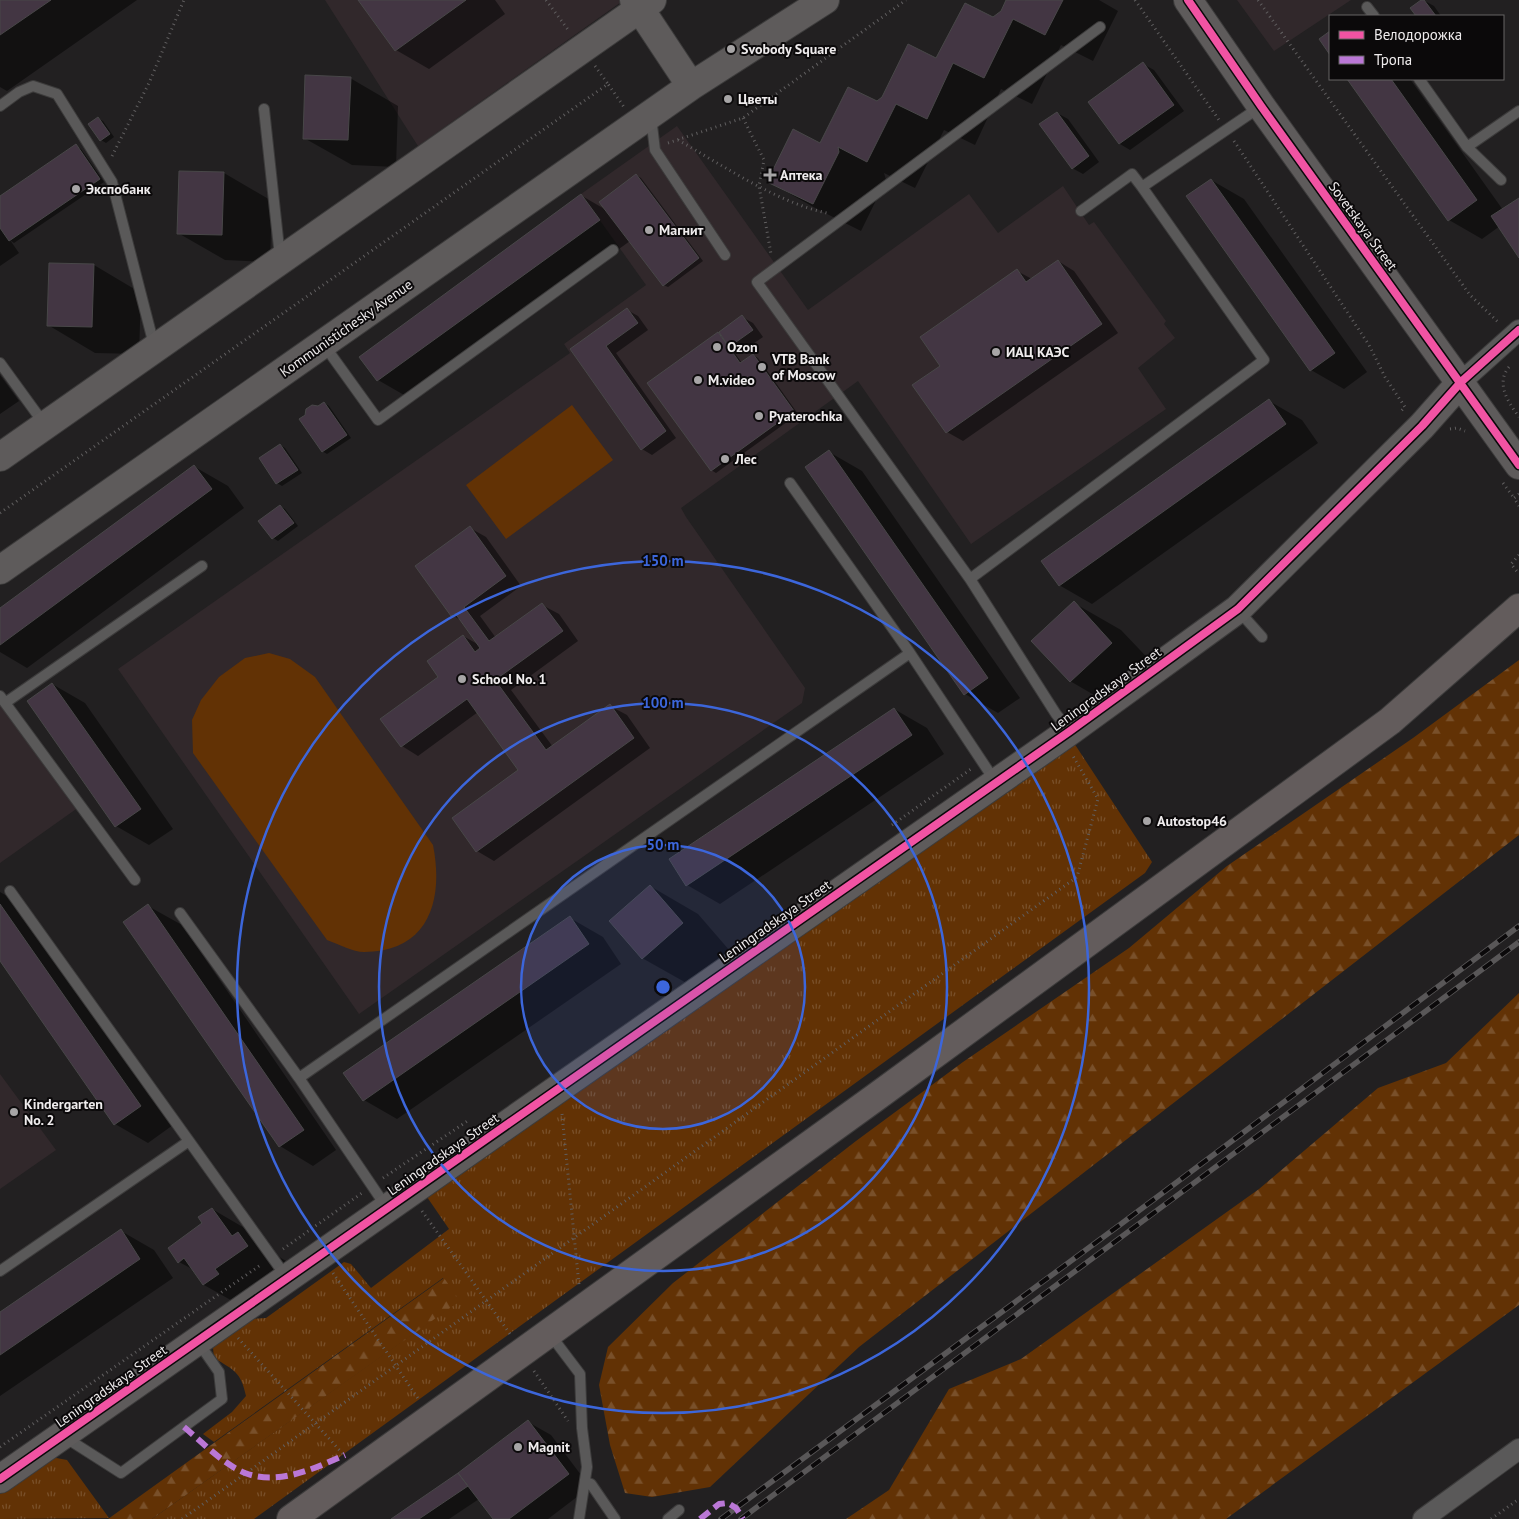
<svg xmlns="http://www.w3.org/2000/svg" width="1519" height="1519" font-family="'PT Sans',sans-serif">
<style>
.built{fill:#31282b}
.grass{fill:url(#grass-tufts)}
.forest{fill:url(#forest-firs)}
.garden{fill:#623205}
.shadow{fill:#0007}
.building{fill:#433643;stroke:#484748}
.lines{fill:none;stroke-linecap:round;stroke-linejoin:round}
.lane-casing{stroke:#3c3b3b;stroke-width:12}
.street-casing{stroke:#3c3b3b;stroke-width:22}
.secondary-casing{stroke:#3c3b3b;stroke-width:30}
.primary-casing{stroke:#3c3b3b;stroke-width:30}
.path{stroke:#615f60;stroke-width:3;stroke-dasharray:1 4;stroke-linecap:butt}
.lane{stroke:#5a5959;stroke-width:10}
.street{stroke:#5a5959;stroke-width:20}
.secondary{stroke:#5e5b5b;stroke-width:28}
.primary{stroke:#635c5c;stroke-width:28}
.rail-casing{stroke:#595758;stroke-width:5.5}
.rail{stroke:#0b090a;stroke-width:4;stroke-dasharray:11;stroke-linecap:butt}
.quiet{stroke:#ba77d6;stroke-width:6;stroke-dasharray:12 6;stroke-linecap:butt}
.cycleway-casing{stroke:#0b090a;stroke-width:11}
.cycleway{stroke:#f153a3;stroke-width:8}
.ring{fill:none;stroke:#3c66db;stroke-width:2.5}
.poi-dot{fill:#a7a5a6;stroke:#0b090a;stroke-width:2}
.labels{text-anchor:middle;stroke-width:4;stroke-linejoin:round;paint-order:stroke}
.poi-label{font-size:14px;font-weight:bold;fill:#efeced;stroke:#0b090a;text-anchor:start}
.street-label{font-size:14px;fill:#efeced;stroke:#0b090a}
.centre{fill:#3c66db;stroke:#0b090a;stroke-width:2.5}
.ring-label{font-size:15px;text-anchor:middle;font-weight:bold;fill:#3c66db;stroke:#0b090a;stroke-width:4;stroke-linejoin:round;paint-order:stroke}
</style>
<defs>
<pattern id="grass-tufts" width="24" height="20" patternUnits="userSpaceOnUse" patternTransform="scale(1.25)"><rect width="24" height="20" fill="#623205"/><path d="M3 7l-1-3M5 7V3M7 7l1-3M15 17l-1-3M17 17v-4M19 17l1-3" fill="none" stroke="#79502a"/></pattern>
<pattern id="forest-firs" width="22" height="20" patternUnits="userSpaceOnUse" patternTransform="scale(1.25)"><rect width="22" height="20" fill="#623205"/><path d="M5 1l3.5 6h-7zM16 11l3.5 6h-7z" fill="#79502a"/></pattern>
</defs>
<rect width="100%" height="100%" fill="#222021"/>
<path class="built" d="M 325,0 L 624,0 L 418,146 Z
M 1237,0 L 1351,0 L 1274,51 Z
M 677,126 L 808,310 L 969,194 L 998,233 L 1063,186 L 1089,225 L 1094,222 L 1166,321 L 1164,324 L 1175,338 L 1138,368 L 1166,409 L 971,544 L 858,381 L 681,508 L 686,517 L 805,688 L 802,703 L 359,1014 L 118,669 L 570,353 L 564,344 L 646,285 L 581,194 Z
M 0,703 L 79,807 L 0,863 Z
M 0,1074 L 56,1150 L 0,1189 Z"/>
<path class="grass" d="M 1072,740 L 1152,862 L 1145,873 L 254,1519 L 152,1519 L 459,1301 L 443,1278 L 214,1442 L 203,1434 L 232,1412 L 246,1396 C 241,1372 234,1370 214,1358 L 213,1348 L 219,1340 L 247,1319 L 266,1318 L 344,1262 L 351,1264 L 371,1288 L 449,1229 L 427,1197 Z
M 51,1457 L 67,1460 L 109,1518 L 0,1519 L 0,1492 Z"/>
<path class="forest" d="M 1519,660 L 1519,835 L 859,1347 L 710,1487 L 652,1497 L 625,1493 L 610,1445 L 599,1385 L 608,1347 L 673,1283 L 856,1141 L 963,1062 L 1129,948 L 1227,866 L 1413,738 Z
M 1519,993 L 1519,1305 L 1226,1519 L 846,1519 L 889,1490 L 949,1389 L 1021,1359 L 1259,1189 L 1378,1088 L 1446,1063 Z
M 444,1278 L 460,1301 L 152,1519 L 108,1519 Z"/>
<path class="garden" d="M 572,405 L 613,460 L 506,539 L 466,485 Z
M 269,653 L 290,659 L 315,677 L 433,845 C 444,900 429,952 364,952 C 353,952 338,944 327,940 L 193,753 L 192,720 L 201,700 L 219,677 L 245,658 Z"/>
<path class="shadow" d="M 0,0 L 137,0 L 7,91 L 0,87 Z
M 360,0 L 495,0 L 505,14 L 429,69 L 396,50 Z
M 1008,0 L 1099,0 L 1118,11 L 1093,61 L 1061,45 L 1032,104 L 1001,89 L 975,145 L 944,130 L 915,188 L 884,173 L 886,180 L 861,231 L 817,209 L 769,182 L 1002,12 Z
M 1423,0 L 1434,6 L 1441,16 L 1418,16 L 1412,8 Z
M 1143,64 L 1154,70 L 1184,111 L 1130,150 L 1120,144 Z
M 350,78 L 398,106 L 396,167 L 352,165 L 304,138 Z
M 1348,79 L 1410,79 L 1503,210 L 1519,199 L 1519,255 L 1500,226 L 1482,239 L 1449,220 Z
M 1057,113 L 1068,119 L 1099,162 L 1083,174 L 1072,168 Z
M 98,119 L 103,121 L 114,137 L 106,143 L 101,140 Z
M 76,146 L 81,149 L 104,182 L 14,243 L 10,240 L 19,253 L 0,266 L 0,197 Z
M 180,172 L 224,173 L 272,201 L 270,262 L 225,260 L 178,233 Z
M 636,175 L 641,178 L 703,261 L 668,287 L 663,285 L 630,241 L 411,399 L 378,380 L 582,196 L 608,211 Z
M 1211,180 L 1244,199 L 1367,372 L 1344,389 L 1311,370 Z
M 1058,261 L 1074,271 L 1118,333 L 963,441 L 947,432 L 942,366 L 1017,271 L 1032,279 Z
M 94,265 L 141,293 L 139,354 L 95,353 L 48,325 Z
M 627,310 L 638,316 L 648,330 L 616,353 L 676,438 L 652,455 L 642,449 L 571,350 Z
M 742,317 L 753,323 L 763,337 L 741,352 L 729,345 L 742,363 L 753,355 L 758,358 L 798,414 L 716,473 L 711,470 L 718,334 L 724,337 Z
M 0,375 L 19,401 L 0,414 Z
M 1269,401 L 1302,420 L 1318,443 L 1092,604 L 1059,585 Z
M 324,403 L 329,406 L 351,438 L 327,454 L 322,451 L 300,419 L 312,406 L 318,408 Z
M 280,445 L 285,448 L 302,473 L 282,486 L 277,483 Z
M 829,452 L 862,471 L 1020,698 L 998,713 L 965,694 Z
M 195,467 L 228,486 L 244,508 L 27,668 L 0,652 L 0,610 Z
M 280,506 L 285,509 L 298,526 L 278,541 L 273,538 Z
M 470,528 L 486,537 L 521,586 L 480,616 L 496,638 L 542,605 L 559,614 L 578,641 L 511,690 L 553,747 L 610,706 L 627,715 L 650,748 L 494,861 L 477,851 L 520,771 L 478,712 L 418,756 L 402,746 L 463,636 L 481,646 L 462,621 L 452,615 Z
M 1074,603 L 1121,630 L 1159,670 L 1118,709 L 1070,681 Z
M 52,684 L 85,703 L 173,829 L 149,845 L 116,826 Z
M 894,709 L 927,728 L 944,754 L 720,904 L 687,885 Z
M 650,886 L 698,914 L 730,951 L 690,985 L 642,958 Z
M 0,892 L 17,902 L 173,1125 L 148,1143 L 115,1124 L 0,959 Z
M 148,906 L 182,925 L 336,1150 L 313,1166 L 280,1146 Z
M 570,918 L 603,937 L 621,964 L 397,1119 L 364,1100 Z
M 212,1209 L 260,1237 L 271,1252 L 286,1261 L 295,1274 L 252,1312 L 204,1285 L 194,1270 L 179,1262 Z
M 121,1231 L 154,1250 L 173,1278 L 0,1396 L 0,1313 Z
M 528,1422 L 551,1435 L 590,1487 L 548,1519 L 495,1519 L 479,1499 L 449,1519 L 393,1519 L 460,1474 Z"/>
<path class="building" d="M 0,0 L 51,0 L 0,35 Z
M 358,0 L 466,0 L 395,51 Z
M 1006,0 L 1063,0 L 1045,35 L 1013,19 L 984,78 L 953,63 L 927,119 L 896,104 L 867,162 L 838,147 L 839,152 L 813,204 L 767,182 L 793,129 L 820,143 L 848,87 L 877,101 L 882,97 L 908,44 L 936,58 L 965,3 L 993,17 L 1001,11 Z
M 1421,0 L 1424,0 L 1436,16 L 1416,16 L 1410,8 Z
M 1330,31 L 1330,55 L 1319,39 Z
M 1143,62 L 1174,105 L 1119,144 L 1088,102 Z
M 305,75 L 351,77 L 348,140 L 303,139 Z
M 1347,79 L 1391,79 L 1477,200 L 1448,221 Z
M 1057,112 L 1089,156 L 1072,169 L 1039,124 Z
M 98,117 L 110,134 L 100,141 L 88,124 Z
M 76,144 L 100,179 L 9,241 L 0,228 L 0,196 Z
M 179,171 L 224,172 L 222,235 L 177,234 Z
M 636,174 L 699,258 L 663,286 L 599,202 Z
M 1211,179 L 1335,353 L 1310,371 L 1186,196 Z
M 581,194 L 600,220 L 377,381 L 359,357 Z
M 1519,198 L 1519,258 L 1491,216 Z
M 1058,260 L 1102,324 L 946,433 L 912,385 L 940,366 L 920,337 L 1017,269 L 1026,282 Z
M 49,263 L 94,264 L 92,327 L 47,326 Z
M 627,308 L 638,323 L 606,346 L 666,431 L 641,450 L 570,349 Z
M 742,315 L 753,330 L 729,347 L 719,332 Z
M 718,332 L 740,363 L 753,354 L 794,411 L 711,471 L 647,383 Z
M 1269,399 L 1286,424 L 1059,586 L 1041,561 Z
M 324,402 L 347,435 L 322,452 L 299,419 L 305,415 L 306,409 L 312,405 L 318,406 Z
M 280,444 L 298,470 L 276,484 L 259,458 Z
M 829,450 L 988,678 L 964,695 L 805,467 Z
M 194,465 L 212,489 L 0,645 L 0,608 Z
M 280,505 L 294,523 L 272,539 L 258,521 Z
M 470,526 L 506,576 L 464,607 L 489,641 L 542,603 L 563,631 L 495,680 L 546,750 L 610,704 L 634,738 L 476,852 L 452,818 L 518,770 L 467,699 L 401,747 L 380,719 L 438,677 L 427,661 L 463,635 L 475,652 L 480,648 L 455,613 L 451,616 L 415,566 Z
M 1074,601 L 1112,643 L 1070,682 L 1031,641 Z
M 52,683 L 141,809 L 115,827 L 27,701 Z
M 894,708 L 912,735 L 686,886 L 669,859 Z
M 650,885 L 683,923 L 642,959 L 609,921 Z
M 0,904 L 141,1106 L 114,1125 L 0,961 Z
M 148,904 L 304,1130 L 279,1147 L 123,922 Z
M 570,916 L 589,944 L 363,1101 L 343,1073 Z
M 212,1208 L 232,1236 L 238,1232 L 248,1246 L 215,1269 L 219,1274 L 203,1285 L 184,1258 L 178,1263 L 168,1248 L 202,1223 L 198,1217 Z
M 121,1229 L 140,1259 L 0,1355 L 0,1312 Z
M 528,1420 L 569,1474 L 509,1519 L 493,1519 L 458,1473 Z
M 458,1473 L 468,1486 L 419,1519 L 391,1519 Z"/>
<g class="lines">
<defs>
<path id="lane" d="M 1367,7 L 1374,16
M 1419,79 L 1467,147
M 0,106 L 19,92 L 33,86 L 57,94 L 112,182 L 154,345
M 264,109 L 280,257
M 651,117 L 655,150 L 725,255
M 1501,180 L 1467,147 L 1519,111
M 1081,211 L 1132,174 L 1142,187 L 1260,107
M 324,345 L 378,420 L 613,250
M 0,363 L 45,425
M 790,483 L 910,653 L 995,781
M 970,579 L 1264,360 L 1142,187
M 1238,610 L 1262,637
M 0,696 L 135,880
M 5,703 L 202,566
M 1069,730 L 1056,714 L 970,579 L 757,282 L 1100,27
M 180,913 L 299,1078
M 189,1141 L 287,1278
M 387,1208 L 299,1078 L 910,653
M 0,1271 L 189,1141 L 10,891
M 549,1333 L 580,1374 L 582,1428 L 587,1467 L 579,1519
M 63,1436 L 121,1473 L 222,1399 L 219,1372 L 198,1342
M 585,1482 L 591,1484 L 615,1519
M 668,1519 L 679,1510"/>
<path id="street" d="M 1461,382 L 1519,330
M 1423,1519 L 1519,1449"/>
<path id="secondary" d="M 634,0 L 691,86
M 1188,0 L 1261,106 L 1519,465
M 0,457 L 652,0
M 0,570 L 691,86 L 825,0
M 0,1479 L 1070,731 L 1238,609 L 1422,426 L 1461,382"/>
<path id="primary" d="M 291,1519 L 876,1097 L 1390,721 L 1519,608"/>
</defs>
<use href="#lane" class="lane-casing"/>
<use href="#street" class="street-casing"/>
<use href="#secondary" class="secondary-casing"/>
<use href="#primary" class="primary-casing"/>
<path class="path" d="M 546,0 L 569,31
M 1135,0 L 1219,120
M 1258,0 L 1470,295 L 1499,323
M 595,66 L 608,84
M 743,118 L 764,160 L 759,186 L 771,254
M 678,140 C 722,165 778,203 827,213
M 1234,141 L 1369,345 L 1385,377 L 1405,407 L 1400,412
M 668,143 L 743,118 L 906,0
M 112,156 L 149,83 L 184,0
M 1509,367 C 1495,384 1509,403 1519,417
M 1450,429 L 1457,428 L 1465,431
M 1503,483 L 1514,498
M 1519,494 L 1514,498 L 1519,506
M 0,513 L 608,84 L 624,107
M 1519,555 L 1511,564 L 1519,574
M 892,825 L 971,769
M 562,1114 L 579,1285
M 383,1178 L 469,1120
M 422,1211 L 510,1334
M 283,1249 L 362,1193
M 333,1273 L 419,1400
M 238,1338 L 343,1454
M 534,1371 L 568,1421
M 0,1447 L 262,1264
M 182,1519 L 1077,877 L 1098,799 L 1073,756
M 1491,1519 L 1519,1499"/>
<use href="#lane" class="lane"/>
<use href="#street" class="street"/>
<use href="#secondary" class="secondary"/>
<use href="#primary" class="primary"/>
<defs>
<path id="rail" d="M 721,1519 L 1121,1224 L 1519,926
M 741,1519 L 1519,942"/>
</defs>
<use href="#rail" class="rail-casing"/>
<use href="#rail" class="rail"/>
<path class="quiet" d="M 184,1427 C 202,1442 223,1464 245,1473 C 279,1486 315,1468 345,1455
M 700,1519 L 719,1504 L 728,1503 L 736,1508 L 743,1519"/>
<defs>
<path id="cycleway" d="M 1188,0 L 1261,106 L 1519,465
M 0,1479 L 1070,731 L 1238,609 L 1422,426 L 1461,382 L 1519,330"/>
</defs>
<use href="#cycleway" class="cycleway-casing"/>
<use href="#cycleway" class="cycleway"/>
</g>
<circle cx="663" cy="987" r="142" fill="#3c66db" fill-opacity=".12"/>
<g class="ring">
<circle cx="663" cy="987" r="142"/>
<circle cx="663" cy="987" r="284"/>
<circle cx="663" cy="987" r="426"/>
</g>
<g class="poi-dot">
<circle cx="731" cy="49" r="5"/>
<circle cx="728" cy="99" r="5"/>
<path d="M767.5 167.5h5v5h5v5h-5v5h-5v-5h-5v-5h5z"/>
<circle cx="76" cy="189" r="5"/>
<circle cx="649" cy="230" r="5"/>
<circle cx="717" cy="347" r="5"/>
<circle cx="996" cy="352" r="5"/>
<circle cx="762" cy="367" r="5"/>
<circle cx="698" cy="380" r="5"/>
<circle cx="759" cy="416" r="5"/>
<circle cx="725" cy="459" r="5"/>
<circle cx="462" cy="679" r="5"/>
<circle cx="1147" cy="821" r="5"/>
<circle cx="14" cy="1112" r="5"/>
<circle cx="518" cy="1447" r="5"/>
</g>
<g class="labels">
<g class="poi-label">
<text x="741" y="54">Svobody Square</text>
<text x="738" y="104">Цветы</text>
<text x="780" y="180">Аптека</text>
<text x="86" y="194">Экспобанк</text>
<text x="659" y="235">Магнит</text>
<text x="727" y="352">Ozon</text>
<text x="1006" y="357">ИАЦ КАЭС</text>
<text x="772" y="364">VTB Bank<tspan x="772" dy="16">of Moscow</tspan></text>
<text x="708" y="385">M.video</text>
<text x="769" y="421">Pyaterochka</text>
<text x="735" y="464">Лес</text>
<text x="472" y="684">School No. 1</text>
<text x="1157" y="826">Autostop46</text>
<text x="24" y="1109">Kindergarten<tspan x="24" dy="16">No. 2</tspan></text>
<text x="528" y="1452">Magnit</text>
</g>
<g class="street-label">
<text transform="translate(1363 226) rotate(54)" y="5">Sovetskaya Street</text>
<text transform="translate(346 328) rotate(-35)" y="5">Kommunistichesky Avenue</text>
<text transform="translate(1106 689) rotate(-36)" y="5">Leningradskaya Street</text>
<text transform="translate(775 921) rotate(-35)" y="5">Leningradskaya Street</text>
<text transform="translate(443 1154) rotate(-35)" y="5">Leningradskaya Street</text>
<text transform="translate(111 1386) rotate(-35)" y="5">Leningradskaya Street</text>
</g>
</g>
<circle cx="663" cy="987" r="8" class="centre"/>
<g class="ring-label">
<text x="663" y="566">150 m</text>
<text x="663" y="708">100 m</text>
<text x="663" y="850">50 m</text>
</g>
<rect x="1329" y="15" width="175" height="65" fill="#0b090a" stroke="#666465"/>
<rect x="1339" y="31" width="25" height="8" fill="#f153a3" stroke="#666465"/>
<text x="1374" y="40" font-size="15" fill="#efeced">Велодорожка</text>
<rect x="1339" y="56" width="25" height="8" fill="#ba77d6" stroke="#666465"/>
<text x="1374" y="65" font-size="15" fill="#efeced">Тропа</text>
</svg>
